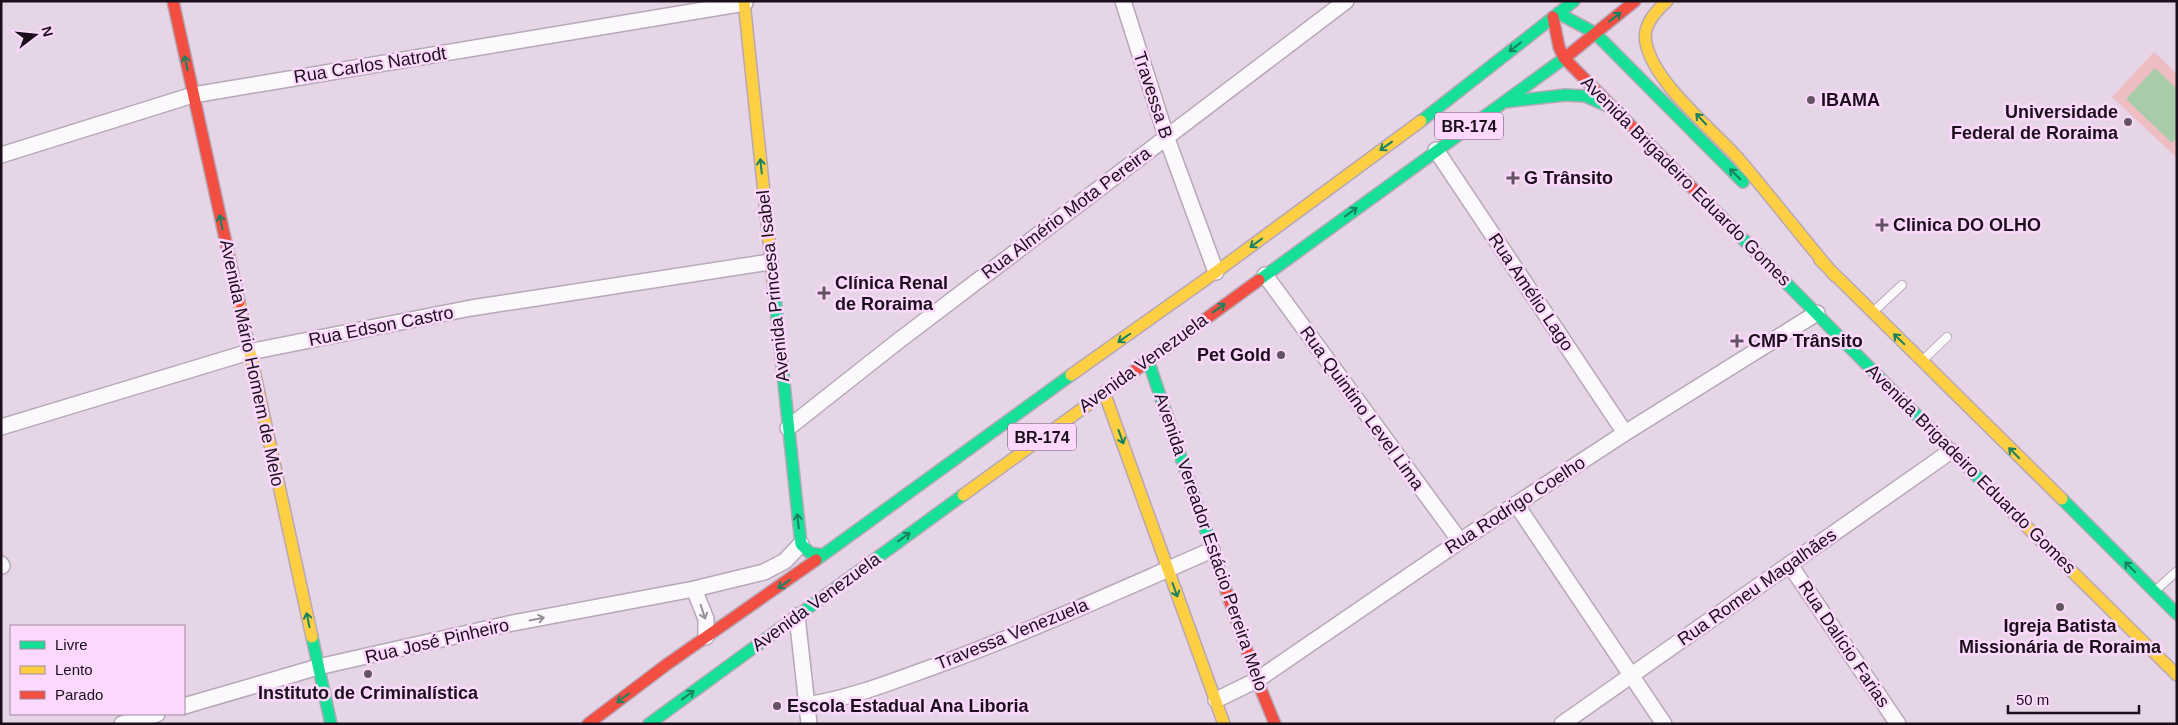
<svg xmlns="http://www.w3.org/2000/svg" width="2178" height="725" font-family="Helvetica,sans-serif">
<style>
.green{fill:#eebdc2}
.water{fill:#a8ccaa}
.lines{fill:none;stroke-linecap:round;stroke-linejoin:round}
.lane-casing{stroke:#b6a8b7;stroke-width:10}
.street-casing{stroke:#b6a8b7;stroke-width:18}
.fast-casing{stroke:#b6a8b7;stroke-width:14}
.slow-casing{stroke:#b6a8b7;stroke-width:14}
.jam-casing{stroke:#b6a8b7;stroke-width:14}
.lane{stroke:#fbf9fb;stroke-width:8}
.street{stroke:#fbf9fb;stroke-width:15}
.fast{stroke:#16e098;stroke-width:11}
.slow{stroke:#ffcf43;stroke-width:11}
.jam{stroke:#f24e42;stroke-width:11}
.oneway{stroke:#188260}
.oneway2{stroke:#969097}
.poi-dot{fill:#625463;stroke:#fcd9fc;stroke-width:2}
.labels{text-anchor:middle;stroke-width:5;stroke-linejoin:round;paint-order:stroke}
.shield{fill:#fcd9fc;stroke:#5e4c5f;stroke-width:1}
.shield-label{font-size:16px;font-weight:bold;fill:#1b0f1c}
.street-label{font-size:18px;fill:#1b0f1c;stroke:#fcd9fc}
.poi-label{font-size:18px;font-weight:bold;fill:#1b0f1c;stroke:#fcd9fc;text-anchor:start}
</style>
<rect width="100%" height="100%" fill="#e6d4e7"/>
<path class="green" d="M 2154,52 L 2177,74 L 2176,157 L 2112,97 Z"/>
<path class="water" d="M 2155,68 L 2177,89 L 2177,139 L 2172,143 L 2126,99 Z"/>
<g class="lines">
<defs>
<path id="lane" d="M 1874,311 L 1902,285
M 1925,358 L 1947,337
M 2156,590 L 2176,572"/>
<path id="street" d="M 1123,1 L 1166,136 L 1216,272
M 1436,150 L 1625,433
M 1,155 L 193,95 L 745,3
M 1265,275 L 1460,541
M 1,427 L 249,352 L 471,308 L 770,262
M 788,428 L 897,342 L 1346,1
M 1516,504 L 1664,724
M 1,564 L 2,566
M 1790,565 L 1898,724
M 694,589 L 706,619 L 706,637
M 797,616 L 809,724
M 1216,700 L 1257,680 L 1460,541 L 1625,433 L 1817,313
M 807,705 C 852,698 896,680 938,665 C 1031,631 1122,589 1212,550
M 184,706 L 318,667 L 508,624 L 694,589 L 764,572 L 785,561 L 801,544
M 122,724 L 157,714
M 1562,724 L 1951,451"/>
<path id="fast" d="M 1558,13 L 1595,33 L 1743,182
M 1504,102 L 1565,95 L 1585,96 L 1617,110
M 1421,121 L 1574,1
M 1735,231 L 2020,520
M 1259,280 L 1566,57
M 774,289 L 801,544 L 810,553 L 823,555
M 1148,360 L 1227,593
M 2062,499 L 2177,614
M 816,560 L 1071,375
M 312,637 L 331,724
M 649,724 L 963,495"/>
<path id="slow" d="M 744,1 L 774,289
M 1667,1 C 1655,12 1642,26 1646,43 C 1654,83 1711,128 1738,158 C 1771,197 1802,237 1835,276
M 1820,260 L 2062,499
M 239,302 L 312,637
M 1071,375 L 1216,272 L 1421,121
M 1104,392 L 1224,724
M 963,495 L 1122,380
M 2020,520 L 2177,675"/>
<path id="jam" d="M 173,1 L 239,302
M 1553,17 L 1559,47 L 1564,58 L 1735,231
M 1566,57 L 1635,1
M 1122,380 L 1259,280
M 1227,593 L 1257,680 L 1275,724
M 588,724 L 666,665 L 816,560"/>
</defs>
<use href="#lane" class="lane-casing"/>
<use href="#street" class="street-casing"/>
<use href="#fast" class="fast-casing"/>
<use href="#slow" class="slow-casing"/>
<use href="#jam" class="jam-casing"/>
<use href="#lane" class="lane"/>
<use href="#street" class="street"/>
<use href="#fast" class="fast"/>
<use href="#slow" class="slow"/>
<use href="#jam" class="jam"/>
</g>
<defs><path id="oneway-shaft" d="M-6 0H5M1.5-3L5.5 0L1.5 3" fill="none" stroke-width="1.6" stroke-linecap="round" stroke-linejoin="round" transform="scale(1.25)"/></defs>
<g class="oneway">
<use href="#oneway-shaft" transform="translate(1615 17) rotate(-38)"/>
<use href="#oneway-shaft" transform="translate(1515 47) rotate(142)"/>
<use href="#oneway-shaft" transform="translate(186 63) rotate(-102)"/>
<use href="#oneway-shaft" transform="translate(1701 119) rotate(-133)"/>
<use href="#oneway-shaft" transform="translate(1386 146) rotate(144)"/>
<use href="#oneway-shaft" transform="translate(761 166) rotate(-96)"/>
<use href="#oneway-shaft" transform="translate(1735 174) rotate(-135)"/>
<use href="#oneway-shaft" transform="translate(1351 212) rotate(-36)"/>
<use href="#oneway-shaft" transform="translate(221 222) rotate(-102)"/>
<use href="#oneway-shaft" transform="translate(1256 243) rotate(144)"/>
<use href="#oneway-shaft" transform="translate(1219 308) rotate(-36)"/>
<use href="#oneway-shaft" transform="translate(1124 338) rotate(145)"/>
<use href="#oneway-shaft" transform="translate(1899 339) rotate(-136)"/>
<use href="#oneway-shaft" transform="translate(1121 437) rotate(70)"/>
<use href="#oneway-shaft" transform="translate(2014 453) rotate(-135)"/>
<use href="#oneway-shaft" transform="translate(798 521) rotate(-96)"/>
<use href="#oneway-shaft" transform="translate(904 537) rotate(-36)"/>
<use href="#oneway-shaft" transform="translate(2130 567) rotate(-135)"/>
<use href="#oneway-shaft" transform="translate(784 584) rotate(145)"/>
<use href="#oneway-shaft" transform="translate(1175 590) rotate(70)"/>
<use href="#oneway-shaft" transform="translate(308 620) rotate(-102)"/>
<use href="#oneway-shaft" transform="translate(688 695) rotate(-36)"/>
<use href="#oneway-shaft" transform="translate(623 698) rotate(143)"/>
</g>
<g class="oneway2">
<use href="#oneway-shaft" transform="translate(703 612) rotate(72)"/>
<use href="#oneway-shaft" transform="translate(537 619) rotate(-11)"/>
</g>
<g class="poi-dot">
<circle cx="1811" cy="100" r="5"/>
<circle cx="2128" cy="122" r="5"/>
<path d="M1510.5 170.5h5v5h5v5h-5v5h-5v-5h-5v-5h5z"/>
<path d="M1879.5 217.5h5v5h5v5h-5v5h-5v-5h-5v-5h5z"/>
<path d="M821.5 285.5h5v5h5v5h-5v5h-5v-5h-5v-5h5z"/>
<path d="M1734.5 333.5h5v5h5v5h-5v5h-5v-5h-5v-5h5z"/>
<circle cx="1281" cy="355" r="5"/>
<circle cx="2060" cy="607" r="5"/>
<circle cx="368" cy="674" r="5"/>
<circle cx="777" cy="706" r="5"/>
</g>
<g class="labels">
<g class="shield">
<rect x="1435" y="112.5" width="68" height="27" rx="4"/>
<rect x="1008" y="423.5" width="68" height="27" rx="4"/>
</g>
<g class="shield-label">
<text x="1469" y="132">BR-174</text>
<text x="1042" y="443">BR-174</text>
</g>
<g class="street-label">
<text transform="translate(370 65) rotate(-9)" y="6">Rua Carlos Natrodt</text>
<text transform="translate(1153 95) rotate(72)" y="6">Travessa B</text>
<text transform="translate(1686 181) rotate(45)" y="6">Avenida Brigadeiro Eduardo Gomes</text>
<text transform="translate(1066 213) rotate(-37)" y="6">Rua Almério Mota Pereira</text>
<text transform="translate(773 286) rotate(-96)" y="6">Avenida Princesa Isabel</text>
<text transform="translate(1531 292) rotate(56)" y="6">Rua Amélio Lago</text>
<text transform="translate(381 326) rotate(-11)" y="6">Rua Edson Castro</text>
<text transform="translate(252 363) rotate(78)" y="6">Avenida Mário Homem de Melo</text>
<text transform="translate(1143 363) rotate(-36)" y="6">Avenida Venezuela</text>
<text transform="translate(1362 408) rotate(54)" y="6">Rua Quintino Level Lima</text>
<text transform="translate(1971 469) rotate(45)" y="6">Avenida Brigadeiro Eduardo Gomes</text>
<text transform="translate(1515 505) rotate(-33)" y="6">Rua Rodrigo Coelho</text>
<text transform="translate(1211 542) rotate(71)" y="6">Avenida Vereador Estácio Pereira Melo</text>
<text transform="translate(1757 587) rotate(-35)" y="6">Rua Romeu Magalhães</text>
<text transform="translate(816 602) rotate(-36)" y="6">Avenida Venezuela</text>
<text transform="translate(1012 634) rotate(-22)" y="6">Travessa Venezuela</text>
<text transform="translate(437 641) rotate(-13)" y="6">Rua José Pinheiro</text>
<text transform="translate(1844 644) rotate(56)" y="6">Rua Dalício Farias</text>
</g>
<g class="poi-label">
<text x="1821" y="106">IBAMA</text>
<text x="2118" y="118" text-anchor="end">Universidade<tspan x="2118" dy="21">Federal de Roraima</tspan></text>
<text x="1524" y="184">G Trânsito</text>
<text x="1893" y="231">Clinica DO OLHO</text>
<text x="835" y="289">Clínica Renal<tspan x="835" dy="21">de Roraima</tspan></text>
<text x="1748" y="347">CMP Trânsito</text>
<text x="1271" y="361" text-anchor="end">Pet Gold</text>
<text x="2060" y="632" text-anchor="middle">Igreja Batista<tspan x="2060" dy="21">Missionária de Roraima</tspan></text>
<text x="368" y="699" text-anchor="middle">Instituto de Criminalística</text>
<text x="787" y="712">Escola Estadual Ana Liboria</text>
</g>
</g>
<rect width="2178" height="725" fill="none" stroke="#1b0f1c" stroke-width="5"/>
<rect x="10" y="625" width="175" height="90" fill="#fcd9fc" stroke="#a288a2"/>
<rect x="20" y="641" width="25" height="8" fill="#16e098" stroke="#a288a2"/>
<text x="55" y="650" font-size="15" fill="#1b0f1c">Livre</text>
<rect x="20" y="666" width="25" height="8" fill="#ffcf43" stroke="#a288a2"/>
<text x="55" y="675" font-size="15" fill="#1b0f1c">Lento</text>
<rect x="20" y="691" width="25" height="8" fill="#f24e42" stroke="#a288a2"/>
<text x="55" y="700" font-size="15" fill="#1b0f1c">Parado</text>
<g transform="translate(35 35) rotate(74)" stroke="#fcd9fc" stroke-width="4" paint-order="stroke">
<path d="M0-4L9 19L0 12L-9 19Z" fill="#1b0f1c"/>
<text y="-8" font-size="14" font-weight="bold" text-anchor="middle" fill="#1b0f1c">N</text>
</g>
<path d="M2008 705v8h131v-8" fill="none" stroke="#1b0f1c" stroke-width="2.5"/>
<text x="2016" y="705" font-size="15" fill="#1b0f1c" stroke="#fcd9fc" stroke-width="4" paint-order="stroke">50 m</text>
</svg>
